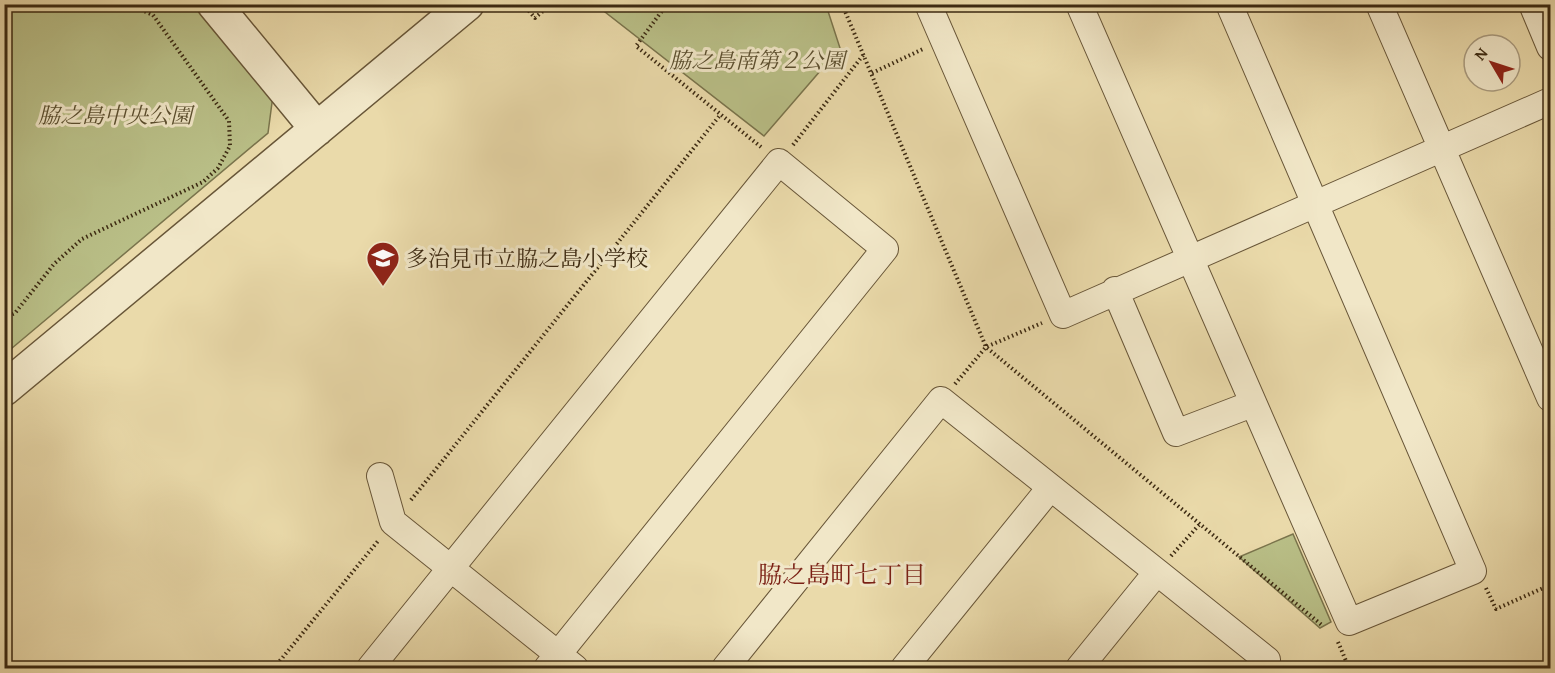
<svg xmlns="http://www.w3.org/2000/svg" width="1555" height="673" font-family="'Gentium Book Plus','Noto Serif JP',serif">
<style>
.green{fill:#b9bf87;stroke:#7a744c;stroke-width:1.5}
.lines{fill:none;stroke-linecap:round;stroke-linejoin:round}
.minor-casing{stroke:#685638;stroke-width:28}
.tertiary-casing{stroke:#685638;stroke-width:36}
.path{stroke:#3c2a12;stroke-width:4;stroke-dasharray:1.5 3;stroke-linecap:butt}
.minor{stroke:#f1e7c8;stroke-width:26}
.tertiary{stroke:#f1e7c8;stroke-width:33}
.labels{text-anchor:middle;stroke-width:6;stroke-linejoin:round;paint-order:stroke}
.park-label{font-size:22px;font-style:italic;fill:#5b4f2f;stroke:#f1e7c8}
.poi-label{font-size:22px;fill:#3c2a12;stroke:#f1e7c8;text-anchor:start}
.neighbourhood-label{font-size:24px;fill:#7a1f14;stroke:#f1e7c8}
</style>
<rect width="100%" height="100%" fill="#eadaaa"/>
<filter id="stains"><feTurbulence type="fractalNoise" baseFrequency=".00333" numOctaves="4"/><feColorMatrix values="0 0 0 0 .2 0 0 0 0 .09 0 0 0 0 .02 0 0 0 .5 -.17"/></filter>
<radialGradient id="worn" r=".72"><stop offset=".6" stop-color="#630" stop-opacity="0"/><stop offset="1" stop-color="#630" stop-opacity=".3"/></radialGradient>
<path class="green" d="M 5,5 L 195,5 L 273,95 L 268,133 L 5,354 Z
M 596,5 L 826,5 L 840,48 L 764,136 Z
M 1293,534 L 1331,622 L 1320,628 L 1239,557 Z"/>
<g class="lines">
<defs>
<path id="minor" d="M 928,4 L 1063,315 L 1550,101
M 1079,4 L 1349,622 L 1473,571 L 1229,4
M 1379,4 L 1550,398
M 1532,4 L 1550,47
M 1115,290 L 1176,433 L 1252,404
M 380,476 L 393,522 L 575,668
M 1157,572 L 1267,660 L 1260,668
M 370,668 L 779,162 L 885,249 L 547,668
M 725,668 L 941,400 L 1157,572 L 1079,668
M 904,668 L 1050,488"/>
<path id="tertiary" d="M 214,4 L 317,129
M 4,389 L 467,4"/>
</defs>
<use href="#minor" class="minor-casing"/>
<use href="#tertiary" class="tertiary-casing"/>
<path class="path" d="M 523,4 L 535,18 L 551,4
M 667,4 L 636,46 L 761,147
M 842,4 L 986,347 L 1323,626
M 872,73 L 923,49
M 793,145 L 864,54
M 4,318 L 15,313 L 54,264 L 82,239 L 203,182 L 218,168 L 230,146 L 229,121 L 153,15 L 128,4
M 955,384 L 986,347 L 1042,323
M 411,500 L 721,114
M 1171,556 L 1199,525
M 1486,588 L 1496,609 L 1550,585
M 1338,642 L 1349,668
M 274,668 L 378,541"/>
<use href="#minor" class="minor"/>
<use href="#tertiary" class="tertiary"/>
</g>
<defs>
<symbol id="school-pin" viewBox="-11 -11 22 30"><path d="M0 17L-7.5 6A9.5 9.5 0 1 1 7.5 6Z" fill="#8f2418" stroke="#f1e7c8"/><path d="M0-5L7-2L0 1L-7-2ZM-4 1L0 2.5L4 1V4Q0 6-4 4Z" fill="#fff"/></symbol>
</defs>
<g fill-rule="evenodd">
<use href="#school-pin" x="364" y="239" width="38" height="52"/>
</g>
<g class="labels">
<g class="park-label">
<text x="757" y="68">脇之島南第２公園</text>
<text x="115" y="123">脇之島中央公園</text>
</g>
<g class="poi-label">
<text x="406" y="266">多治見市立脇之島小学校</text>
</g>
<g class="neighbourhood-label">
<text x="842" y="583">脇之島町七丁目</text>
</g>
</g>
<rect width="1555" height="673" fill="none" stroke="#eadaaa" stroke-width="24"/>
<rect x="6" y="6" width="1543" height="661" fill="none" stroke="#3c2a12" stroke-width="3"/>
<rect x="12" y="12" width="1531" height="649" fill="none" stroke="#3c2a12" stroke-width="1.5"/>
<g transform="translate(1492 63) rotate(309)"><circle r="28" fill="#f1e7c8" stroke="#a99b7f" stroke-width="1.5"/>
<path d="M0-4.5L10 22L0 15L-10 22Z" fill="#8f2418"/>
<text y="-9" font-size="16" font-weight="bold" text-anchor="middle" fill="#3c2a12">N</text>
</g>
<rect width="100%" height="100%" filter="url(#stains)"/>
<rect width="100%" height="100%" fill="url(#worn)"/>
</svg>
